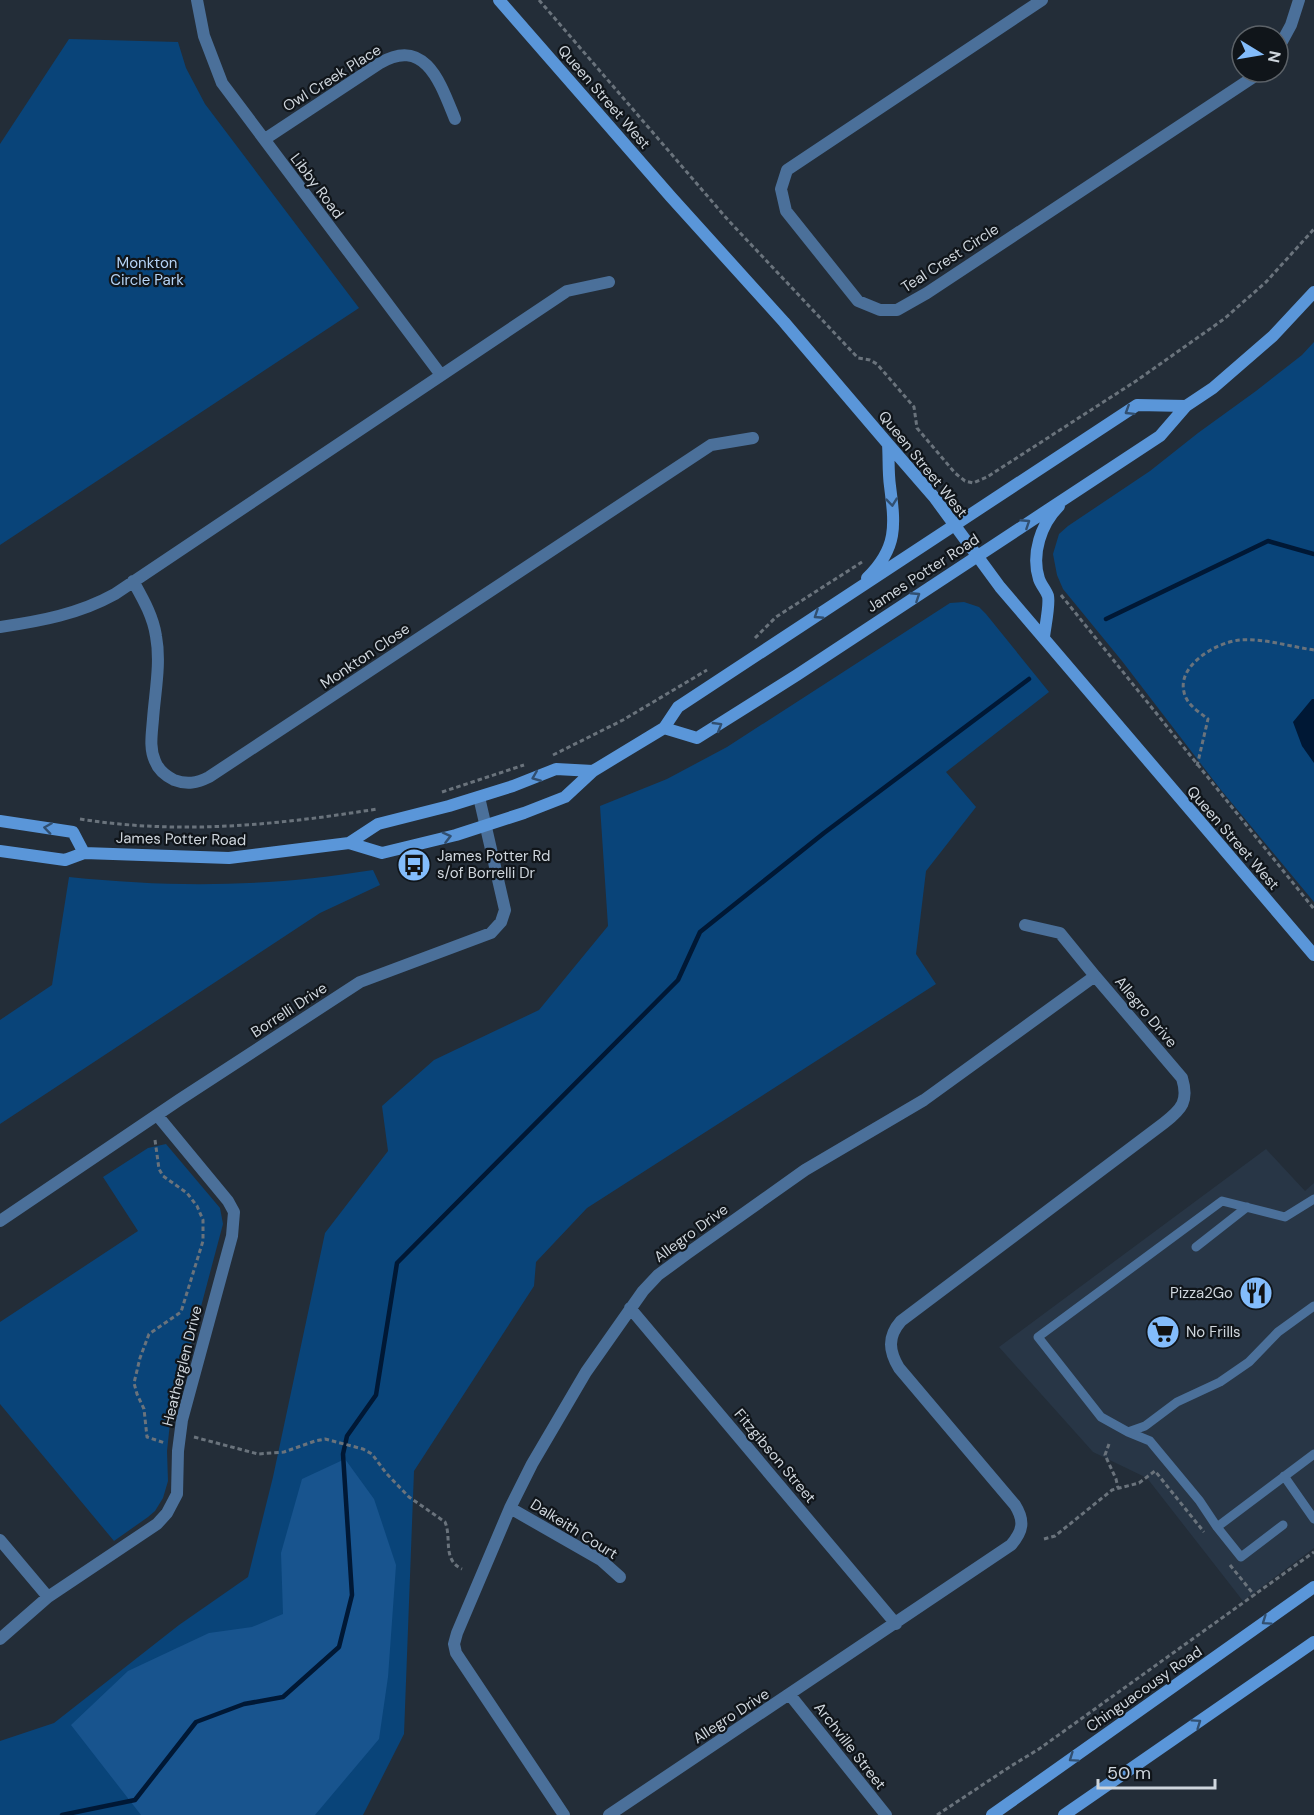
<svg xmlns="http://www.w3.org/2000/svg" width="1314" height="1815" font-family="'DM Sans',sans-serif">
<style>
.built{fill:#283646}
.green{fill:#094479}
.forest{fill:#18548e}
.water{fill:#001835}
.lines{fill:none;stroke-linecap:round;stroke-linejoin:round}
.stream{stroke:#001835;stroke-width:4.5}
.path{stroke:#6a737c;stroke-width:3;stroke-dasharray:4.5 3;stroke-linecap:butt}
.lane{stroke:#4b709a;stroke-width:9}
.street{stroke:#4b709a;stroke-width:12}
.secondary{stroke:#5a96d9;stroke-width:12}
.oneway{stroke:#314f70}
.labels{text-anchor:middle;stroke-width:4.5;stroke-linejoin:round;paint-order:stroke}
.street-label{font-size:15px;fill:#cfd6dd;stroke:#10151a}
.park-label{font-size:15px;fill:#b5d3f5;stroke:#10151a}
.poi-label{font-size:15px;fill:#cfd6dd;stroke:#10151a;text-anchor:start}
</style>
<rect width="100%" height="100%" fill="#232d38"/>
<path class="built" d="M 1266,1149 L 1305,1191 L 1314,1183 L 1314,1548 L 1243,1601 L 1147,1478 L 1093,1452 L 999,1347 Z"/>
<path class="green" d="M 69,39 L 178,42 L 186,68 L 205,104 L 359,308 L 0,545 L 0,144 Z
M 1314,342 L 1314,902 L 1221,790 L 1122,661 L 1063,589 L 1057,575 L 1053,554 L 1059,534 L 1068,526 L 1150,471 L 1198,433 L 1256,391 L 1302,355 Z
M 964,602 L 979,607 L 986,614 L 1049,692 L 946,772 L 976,807 L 926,871 L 916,954 L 936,984 L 587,1208 L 536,1262 L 534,1286 L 414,1471 L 404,1734 L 363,1815 L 0,1815 L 0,1741 L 54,1723 L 179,1625 L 248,1577 L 273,1477 L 325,1233 L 388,1151 L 382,1106 L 434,1060 L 539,1010 L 608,926 L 600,806 L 667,779 L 727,747 L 950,603 Z
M 373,870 L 380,885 L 320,913 L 0,1124 L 0,1020 L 52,985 L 69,877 C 176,888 267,887 373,870 Z
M 166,1144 L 220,1208 L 223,1224 L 170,1423 L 167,1451 L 168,1481 L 163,1498 L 155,1511 L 148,1517 L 114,1541 L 0,1404 L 0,1322 L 138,1231 L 103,1177 L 148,1148 Z"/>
<path class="forest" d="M 345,1459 L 374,1499 L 396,1565 L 388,1677 L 379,1739 L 315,1815 L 141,1815 L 71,1725 L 128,1671 L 209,1633 L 252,1627 L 283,1614 L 281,1553 L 302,1479 Z"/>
<path class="water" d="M 1312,699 L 1314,699 L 1314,763 L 1302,746 L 1293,722 Z"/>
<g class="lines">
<path class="stream" d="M 1106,619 L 1268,541 L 1314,554
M 62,1815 L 135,1800 L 196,1722 L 244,1704 L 283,1697 L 339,1647 L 352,1595 L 343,1454 L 347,1436 L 376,1395 L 397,1263 L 678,980 L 700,932 L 824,833 L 1029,679"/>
<path class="path" d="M 539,0 L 728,220 L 858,358 L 870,360 L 877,364 L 914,407 L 917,428 L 955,473 L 965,481 L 973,483 L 987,477 L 1136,381 L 1224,319 L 1266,282 L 1314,229
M 1061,595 L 1314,909
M 755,638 L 776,617 L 862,562
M 553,755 L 623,720 L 707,670
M 1197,766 L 1208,719 C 1199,712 1186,704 1184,692 C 1177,665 1217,642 1240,640 C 1264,638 1291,647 1314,650
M 442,792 L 524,765
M 80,819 C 180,835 277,825 377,809
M 155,1140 L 159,1169 L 163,1176 L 187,1193 L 197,1206 L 203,1220 L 203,1241 L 181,1312 L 149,1334 L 140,1358 L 134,1383 L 137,1394 L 144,1409 L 147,1437 L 165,1443
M 194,1437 L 258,1454 L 284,1452 L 315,1441 L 325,1439 L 363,1449 L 372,1454 L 386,1473 L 409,1497 L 445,1522 C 452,1538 442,1560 462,1569
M 1109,1444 L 1105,1455 L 1116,1479 L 1118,1488
M 1044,1539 L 1055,1536 L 1112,1490 L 1139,1483 L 1155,1471 L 1204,1532
M 1230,1565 L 1255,1596
M 937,1815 L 1011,1766 L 1039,1749 L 1314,1552"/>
<path class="lane" d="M 1196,1247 L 1247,1207
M 1128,1432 L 1145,1426 L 1177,1402 L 1220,1382 L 1249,1362 L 1278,1332 L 1314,1306
M 1284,1476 L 1314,1519
M 1283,1525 L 1241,1557 L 1217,1527 L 1199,1500 L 1150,1441 L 1128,1432 L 1101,1417 L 1038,1337 L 1222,1201 L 1285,1217 L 1314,1199
M 1217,1527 L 1314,1454"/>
<path class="street" d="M 197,0 L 204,36 L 222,83 L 441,375
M 1042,0 L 787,170 L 781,189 L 786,211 L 858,301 L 880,310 L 897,310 L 927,293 L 1261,72
M 1278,49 L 1291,25 L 1299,0
M 265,139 L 380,63 C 426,36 441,85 455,119
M 133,581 C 143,599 153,616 156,636 C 161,663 155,692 153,719 C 152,733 149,748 155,761 C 158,769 166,776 174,780 C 187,785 197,783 209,777 L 711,445 L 753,438
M 0,627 C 41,621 79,614 115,594 L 567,291 L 609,282
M 1025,925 L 1060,933 L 1095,976
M 0,1221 L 179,1100 L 360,982 L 491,933 L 501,922 L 505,910 L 479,797
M 630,1308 L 896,1624
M 510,1508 L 601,1560 L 620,1577
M 0,1540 L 48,1597
M 0,1639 L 48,1597 L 157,1524 L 167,1513 L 177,1494 L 178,1451 L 182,1420 L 232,1236 L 234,1212 L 228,1201 L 157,1115
M 790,1695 L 886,1815
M 564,1815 L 456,1653 L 454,1644 L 457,1633 L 510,1508 L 532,1464 L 586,1372 L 643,1291 L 658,1275 L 688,1253 L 805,1170 L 924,1100 L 1095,976 L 1182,1078 C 1189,1101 1182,1109 1164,1123 L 901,1321 C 887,1337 889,1351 899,1368 L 1015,1505 C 1025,1521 1023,1531 1011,1545 L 609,1815"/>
<path class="secondary" d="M 499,0 L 671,197 L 784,322 L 888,444 L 934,497 L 1000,587 L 1314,955
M 867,578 C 898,548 895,525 890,486 C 888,472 889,458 888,444
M 1044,637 C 1045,627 1050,605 1048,596 C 1046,590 1041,585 1039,579 C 1031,554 1041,524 1059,506
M 664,728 L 697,738 L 797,675 L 1160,436 L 1186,406 L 1213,388 L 1273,336 L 1314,292
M 0,821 L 73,832 L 84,853
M 349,843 L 378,824 L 449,806 L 513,786 L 556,769 L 593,771
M 0,851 L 65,860 L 84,853 L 229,858 L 349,843 L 382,853 L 456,835 L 524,813 L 565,797 L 593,771 L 664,728 L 678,707 L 1137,405 L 1186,406
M 992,1815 L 1314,1587
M 1064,1815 L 1314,1642"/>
</g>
<defs><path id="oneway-chevron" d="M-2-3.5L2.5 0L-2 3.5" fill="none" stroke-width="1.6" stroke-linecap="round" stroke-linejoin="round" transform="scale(1.5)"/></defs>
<g class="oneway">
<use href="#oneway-chevron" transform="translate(1129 411) rotate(148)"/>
<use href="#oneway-chevron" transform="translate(892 502) rotate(84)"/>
<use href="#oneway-chevron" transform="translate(1026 523) rotate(-33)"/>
<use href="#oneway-chevron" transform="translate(916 596) rotate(-33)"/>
<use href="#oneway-chevron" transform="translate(818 615) rotate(147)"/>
<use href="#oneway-chevron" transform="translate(718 726) rotate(-31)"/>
<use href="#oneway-chevron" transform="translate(536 777) rotate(158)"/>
<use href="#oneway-chevron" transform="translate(48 828) rotate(-172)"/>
<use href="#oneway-chevron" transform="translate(447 837) rotate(-14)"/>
<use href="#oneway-chevron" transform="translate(1266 1621) rotate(145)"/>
<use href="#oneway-chevron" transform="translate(1197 1723) rotate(-35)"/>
<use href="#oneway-chevron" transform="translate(1073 1758) rotate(145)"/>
</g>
<defs>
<symbol id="bus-disc" viewBox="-11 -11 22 22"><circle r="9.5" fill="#83bcfb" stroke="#10151a"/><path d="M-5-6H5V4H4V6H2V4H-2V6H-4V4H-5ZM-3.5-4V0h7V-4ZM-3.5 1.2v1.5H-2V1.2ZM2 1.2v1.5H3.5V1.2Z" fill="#111"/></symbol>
<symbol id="restaurant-disc" viewBox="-11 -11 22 22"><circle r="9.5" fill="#83bcfb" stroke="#10151a"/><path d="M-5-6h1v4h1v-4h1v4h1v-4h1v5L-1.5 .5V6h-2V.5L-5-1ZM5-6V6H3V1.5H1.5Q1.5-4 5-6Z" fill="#111"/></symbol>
<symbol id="supermarket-disc" viewBox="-11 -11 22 22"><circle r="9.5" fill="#83bcfb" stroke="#10151a"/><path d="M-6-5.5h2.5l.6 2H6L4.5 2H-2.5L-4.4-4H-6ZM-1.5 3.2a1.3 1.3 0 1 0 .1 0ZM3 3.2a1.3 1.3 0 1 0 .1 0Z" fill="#111"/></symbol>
</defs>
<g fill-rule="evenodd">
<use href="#bus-disc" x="395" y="846" width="38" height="38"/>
<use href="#restaurant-disc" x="1237" y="1274" width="38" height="38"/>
<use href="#supermarket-disc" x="1144" y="1313" width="38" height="38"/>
</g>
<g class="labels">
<g class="street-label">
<text transform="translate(332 78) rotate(-32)" y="5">Owl Creek Place</text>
<text transform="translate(604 97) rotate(49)" y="5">Queen Street West</text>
<text transform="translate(317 186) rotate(53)" y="5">Libby Road</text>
<text transform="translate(950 258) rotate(-33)" y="5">Teal Crest Circle</text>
<text transform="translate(923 464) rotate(51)" y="5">Queen Street West</text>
<text transform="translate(923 573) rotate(-33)" y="5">James Potter Road</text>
<text transform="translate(365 656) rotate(-34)" y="5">Monkton Close</text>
<text transform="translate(1233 838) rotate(49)" y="5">Queen Street West</text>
<text transform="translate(181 839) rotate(1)" y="5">James Potter Road</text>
<text transform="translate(289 1010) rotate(-33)" y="5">Borrelli Drive</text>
<text transform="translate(1146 1012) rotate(50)" y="5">Allegro Drive</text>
<text transform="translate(691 1233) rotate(-36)" y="5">Allegro Drive</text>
<text transform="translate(182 1366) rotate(-76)" y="5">Heatherglen Drive</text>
<text transform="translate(775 1456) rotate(50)" y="5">Fitzgibson Street</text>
<text transform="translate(574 1529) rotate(32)" y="5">Dalkeith Court</text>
<text transform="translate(1144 1689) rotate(-35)" y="5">Chinguacousy Road</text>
<text transform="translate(731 1716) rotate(-33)" y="5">Allegro Drive</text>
<text transform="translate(850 1746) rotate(52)" y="5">Archville Street</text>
</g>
<g class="park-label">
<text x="147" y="268">Monkton<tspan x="147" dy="17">Circle Park</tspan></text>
</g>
<g class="poi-label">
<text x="437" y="861">James Potter Rd<tspan x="437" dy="17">s/of Borrelli Dr</tspan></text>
<text x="1233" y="1298" text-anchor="end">Pizza2Go</text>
<text x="1186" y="1337">No Frills</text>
</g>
</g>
<g transform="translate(1260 54) rotate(101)"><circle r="28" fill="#10151a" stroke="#5c6268" stroke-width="1.5"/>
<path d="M0-4.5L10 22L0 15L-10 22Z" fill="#83bcfb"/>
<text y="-9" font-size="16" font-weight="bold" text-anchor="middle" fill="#cfd6dd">N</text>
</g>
<path d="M1098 1779v9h117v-9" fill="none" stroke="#cfd6dd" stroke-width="3"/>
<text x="1107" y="1779" font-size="18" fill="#cfd6dd" stroke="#10151a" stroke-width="4.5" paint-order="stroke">50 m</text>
</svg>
